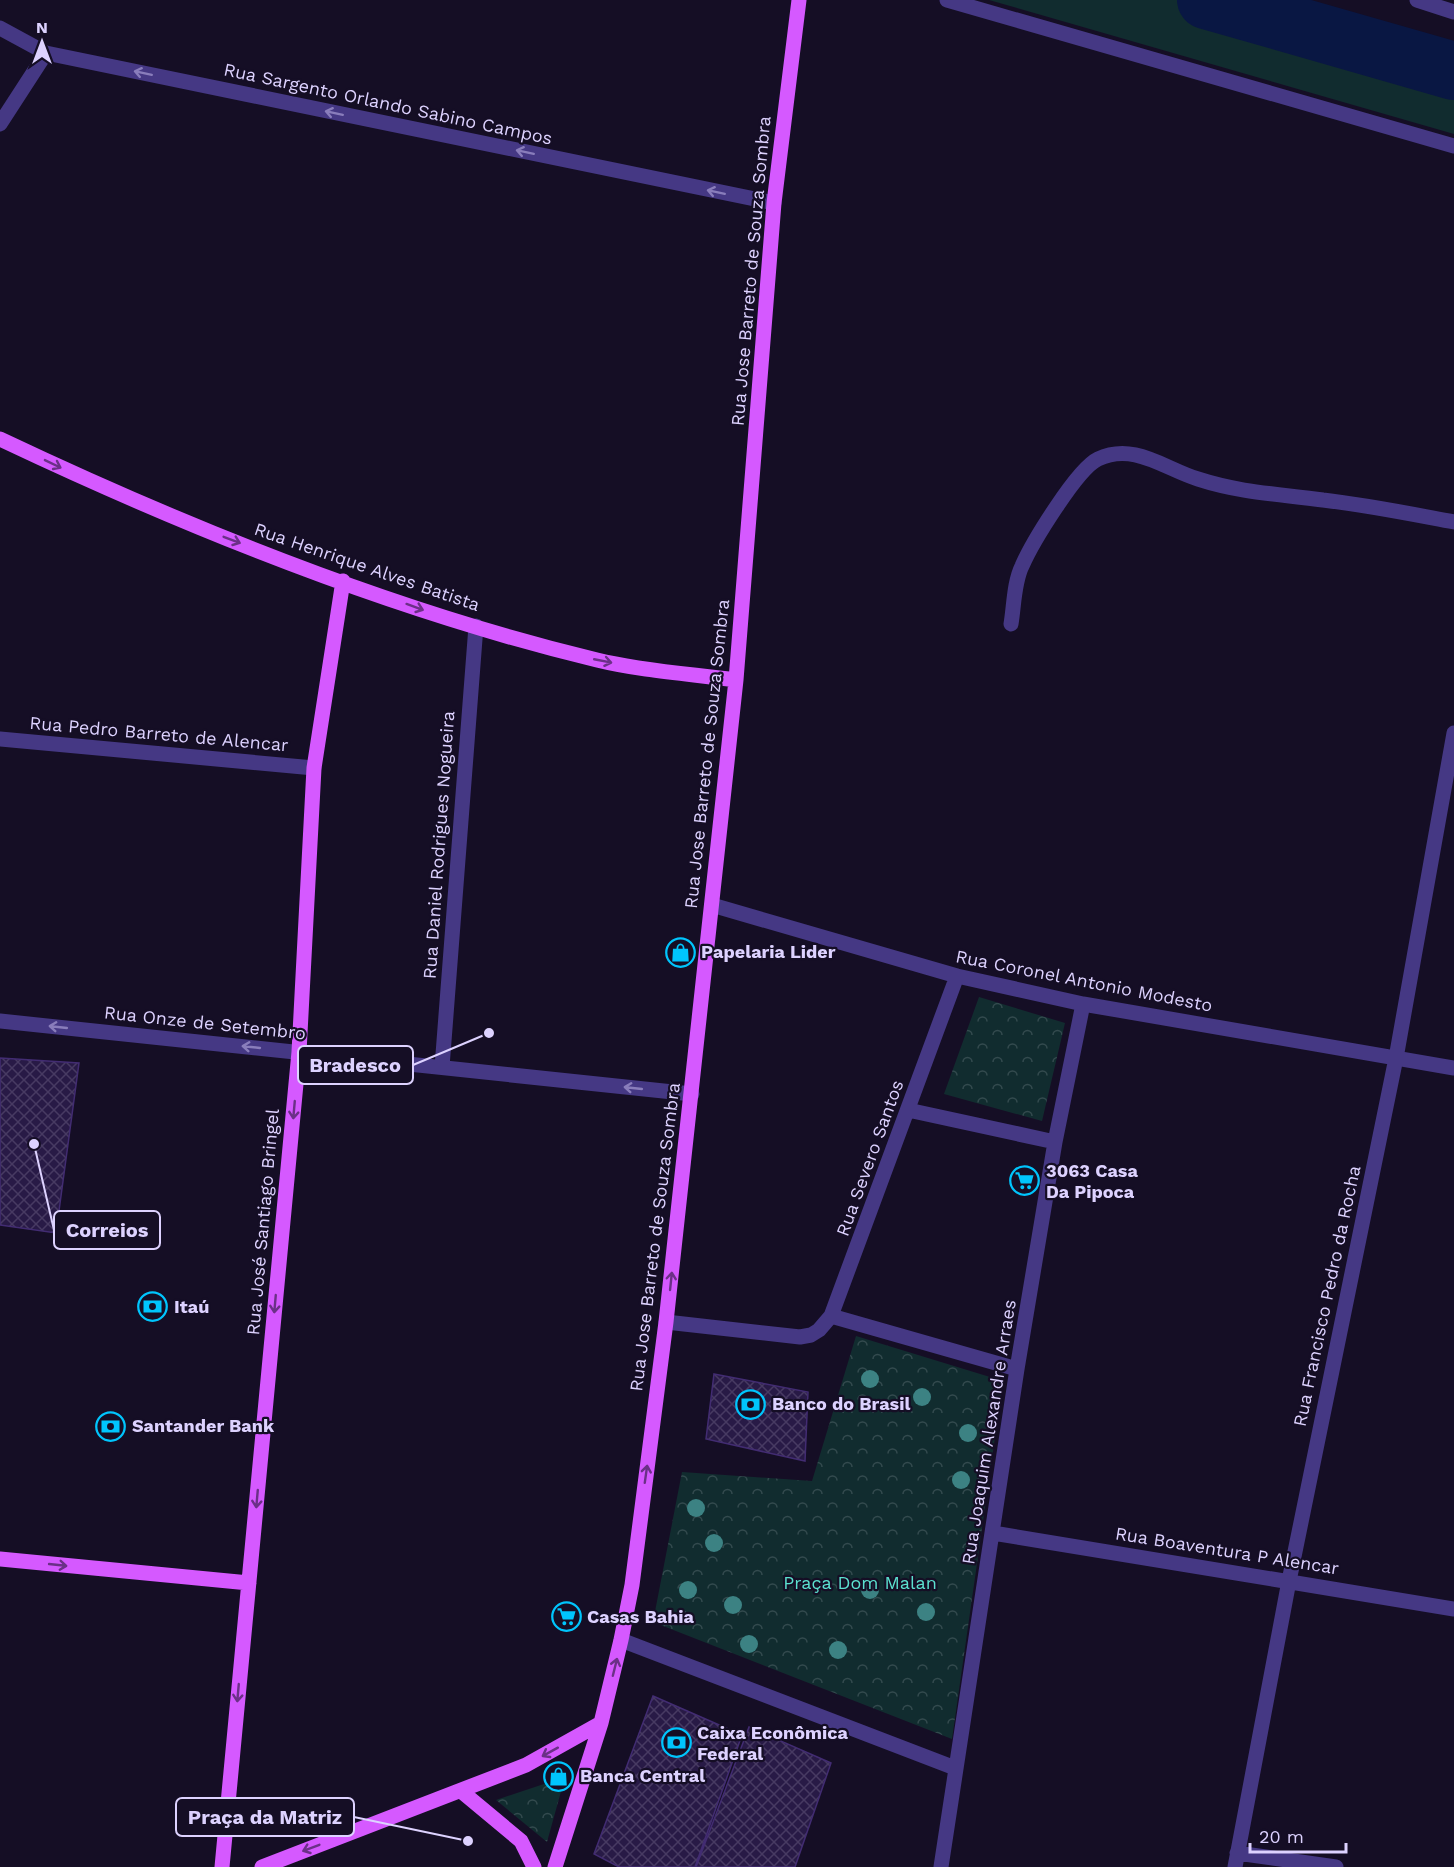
<svg xmlns="http://www.w3.org/2000/svg" width="1454" height="1867" font-family="'Work Sans',sans-serif">
<style>
.green{fill:#112c2f}
.park{fill:url(#park-crowns)}
.lines{fill:none;stroke-linecap:round;stroke-linejoin:round}
.river{stroke:#091743;stroke-width:58}
.building{fill:url(#building-cross-hatch);stroke:#422c72;stroke-width:1.5}
.minor{stroke:#453884;stroke-width:15}
.major{stroke:#d559ff;stroke-width:15}
.tree{fill:#3c8283}
.oneway{stroke:#897dbb}
.oneway2{stroke:#6b3087}
.labels{text-anchor:middle;stroke-width:4.5;stroke-linejoin:round;paint-order:stroke}
.street-label{font-size:18px;fill:#ddd2ff;stroke:#150e25}
.poi-label{font-size:18px;font-weight:bold;fill:#ddd2ff;stroke:#150e25;text-anchor:start}
.park-label{font-size:18px;fill:#5ce1d0;stroke:#150e25}
.leader{fill:none;stroke:#ddd2ff;stroke-width:2}
.callout-dot{fill:#ddd2ff;stroke:#150e25;stroke-width:2}
.callout{fill:#150e25;stroke:#ddd2ff;stroke-width:2}
.callout-label{font-size:20px;text-anchor:middle;font-weight:bold;fill:#ddd2ff}
</style>
<defs>
<pattern id="park-crowns" width="20" height="18" patternUnits="userSpaceOnUse" patternTransform="scale(1.5)"><rect width="20" height="18" fill="#112c2f"/><path d="M2 6a3 3 0 1 1 6 0M12 15a3 3 0 1 1 6 0" fill="none" stroke="#334a4e"/></pattern>
<pattern id="building-cross-hatch" width="8" height="8" patternUnits="userSpaceOnUse" patternTransform="scale(1.5)"><rect width="8" height="8" fill="#281a46"/><path d="M0 0l8 8M0 8l8-8" fill="none" stroke="#473a62"/></pattern>
</defs>
<rect width="100%" height="100%" fill="#150e25"/>
<path class="green" d="M 989,0 L 1290,0 L 1454,51 L 1454,134 Z"/>
<path class="park" d="M 979,997 L 1065,1023 L 1042,1121 L 944,1094 Z
M 856,1336 L 1003,1381 L 952,1739 L 653,1622 L 682,1472 L 812,1481 Z
M 565,1777 L 547,1842 L 496,1800 Z"/>
<g class="lines">
<path class="river" d="M 1206,0 L 1454,71"/>
</g>
<path class="building" d="M 0,1058 L 79,1063 L 56,1233 L 0,1225 Z
M 714,1374 L 808,1392 L 805,1461 L 706,1439 Z
M 653,1696 L 742,1735 L 695,1867 L 619,1867 L 594,1854 Z
M 749,1727 L 831,1763 L 795,1867 L 696,1867 Z"/>
<g class="lines">
<path class="minor" d="M 947,0 L 1454,146
M 1417,0 L 1454,12
M 0,28 L 46,53 L 774,203
M 0,124 L 46,53
M 1011,624 C 1014,606 1014,582 1022,566 C 1032,543 1077,469 1098,459 C 1134,442 1165,469 1198,479 C 1241,493 1280,494 1323,500 C 1367,505 1411,514 1454,522
M 0,739 L 314,768
M 712,905 L 957,976 L 1083,1004 L 1454,1068
M 0,1021 L 692,1094
M 442,1067 L 476,626
M 908,1110 L 1055,1142
M 831,1316 L 1017,1369
M 666,1322 L 800,1337 L 811,1335 L 819,1330 L 831,1316 L 957,976
M 993,1533 L 1454,1609
M 621,1640 L 955,1768
M 1237,1853 L 1336,1867
M 941,1867 L 1017,1369 L 1055,1142 L 1083,1004
M 1235,1867 L 1289,1581 L 1396,1058 L 1454,733"/>
<path class="major" d="M 0,439 C 190,529 393,611 597,660 C 642,671 691,674 736,680
M 0,1559 L 249,1583
M 461,1791 L 521,1841 L 534,1867
M 222,1867 L 299,1052 L 314,768 L 343,581
M 262,1867 L 526,1765 L 601,1723
M 555,1867 L 601,1723 L 621,1640 L 632,1585 L 666,1322 L 736,680 L 774,203 L 799,0"/>
</g>
<g class="tree">
<circle cx="870" cy="1379" r="9"/>
<circle cx="922" cy="1397" r="9"/>
<circle cx="968" cy="1433" r="9"/>
<circle cx="961" cy="1480" r="9"/>
<circle cx="696" cy="1508" r="9"/>
<circle cx="714" cy="1543" r="9"/>
<circle cx="688" cy="1590" r="9"/>
<circle cx="870" cy="1590" r="9"/>
<circle cx="733" cy="1605" r="9"/>
<circle cx="926" cy="1612" r="9"/>
<circle cx="749" cy="1644" r="9"/>
<circle cx="838" cy="1650" r="9"/>
</g>
<defs><path id="oneway-shaft" d="M-6 0H5M1.5-3L5.5 0L1.5 3" fill="none" stroke-width="1.6" stroke-linecap="round" stroke-linejoin="round" transform="scale(1.5)"/></defs>
<g class="oneway">
<use href="#oneway-shaft" transform="translate(143 73) rotate(-168)"/>
<use href="#oneway-shaft" transform="translate(334 113) rotate(-168)"/>
<use href="#oneway-shaft" transform="translate(525 152) rotate(-168)"/>
<use href="#oneway-shaft" transform="translate(716 192) rotate(-168)"/>
<use href="#oneway-shaft" transform="translate(58 1027) rotate(-174)"/>
<use href="#oneway-shaft" transform="translate(251 1047) rotate(-174)"/>
<use href="#oneway-shaft" transform="translate(633 1088) rotate(-174)"/>
</g>
<g class="oneway2">
<use href="#oneway-shaft" transform="translate(53 464) rotate(26)"/>
<use href="#oneway-shaft" transform="translate(232 540) rotate(21)"/>
<use href="#oneway-shaft" transform="translate(415 607) rotate(20)"/>
<use href="#oneway-shaft" transform="translate(603 661) rotate(11)"/>
<use href="#oneway-shaft" transform="translate(294 1110) rotate(95)"/>
<use href="#oneway-shaft" transform="translate(671 1281) rotate(-84)"/>
<use href="#oneway-shaft" transform="translate(275 1304) rotate(95)"/>
<use href="#oneway-shaft" transform="translate(646 1474) rotate(-82)"/>
<use href="#oneway-shaft" transform="translate(257 1499) rotate(95)"/>
<use href="#oneway-shaft" transform="translate(58 1565) rotate(6)"/>
<use href="#oneway-shaft" transform="translate(615 1667) rotate(-76)"/>
<use href="#oneway-shaft" transform="translate(238 1693) rotate(95)"/>
<use href="#oneway-shaft" transform="translate(550 1752) rotate(151)"/>
<use href="#oneway-shaft" transform="translate(311 1848) rotate(159)"/>
</g>
<defs>
<symbol id="shop-ring" viewBox="-11 -11 22 22"><circle r="9.5" fill="#150e25" stroke="#00c5fd" stroke-width="1.5"/><path d="M-5-2.5h2.3a2.7 3.5 0 0 1 5.4 0H5L5.5 6h-11ZM-1.5-2.5h3a1.5 2.3 0 0 0-3 0Z" fill="#00c5fd"/></symbol>
<symbol id="supermarket-ring" viewBox="-11 -11 22 22"><circle r="9.5" fill="#150e25" stroke="#00c5fd" stroke-width="1.5"/><path d="M-6-5.5h2.5l.6 2H6L4.5 2H-2.5L-4.4-4H-6ZM-1.5 3.2a1.3 1.3 0 1 0 .1 0ZM3 3.2a1.3 1.3 0 1 0 .1 0Z" fill="#00c5fd"/></symbol>
<symbol id="bank-ring" viewBox="-11 -11 22 22"><circle r="9.5" fill="#150e25" stroke="#00c5fd" stroke-width="1.5"/><path d="M-6-4H6V4H-6ZM0-2.3a2.3 2.3 0 1 0 0 4.6a2.3 2.3 0 1 0 0-4.6Z" fill="#00c5fd"/></symbol>
</defs>
<g fill-rule="evenodd">
<use href="#shop-ring" x="664" y="936" width="33" height="33"/>
<use href="#supermarket-ring" x="1008" y="1164" width="33" height="33"/>
<use href="#bank-ring" x="136" y="1290" width="33" height="33"/>
<use href="#bank-ring" x="734" y="1388" width="33" height="33"/>
<use href="#bank-ring" x="94" y="1410" width="33" height="33"/>
<use href="#supermarket-ring" x="550" y="1600" width="33" height="33"/>
<use href="#bank-ring" x="660" y="1726" width="33" height="33"/>
<use href="#shop-ring" x="542" y="1760" width="33" height="33"/>
</g>
<g class="labels">
<g class="street-label">
<text transform="translate(388 104) rotate(12)" y="6">Rua Sargento Orlando Sabino Campos</text>
<text transform="translate(751 271) rotate(-85)" y="6">Rua Jose Barreto de Souza Sombra</text>
<text transform="translate(367 567) rotate(19)" y="6">Rua Henrique Alves Batista</text>
<text transform="translate(159 734) rotate(5)" y="6">Rua Pedro Barreto de Alencar</text>
<text transform="translate(707 754) rotate(-84)" y="6">Rua Jose Barreto de Souza Sombra</text>
<text transform="translate(439 845) rotate(-86)" y="6">Rua Daniel Rodrigues Nogueira</text>
<text transform="translate(1084 981) rotate(11)" y="6">Rua Coronel Antonio Modesto</text>
<text transform="translate(205 1023) rotate(6)" y="6">Rua Onze de Setembro</text>
<text transform="translate(870 1158) rotate(-70)" y="6">Rua Severo Santos</text>
<text transform="translate(263 1222) rotate(-85)" y="6">Rua José Santiago Bringel</text>
<text transform="translate(655 1237) rotate(-83)" y="6">Rua Jose Barreto de Souza Sombra</text>
<text transform="translate(1327 1296) rotate(-78)" y="6">Rua Francisco Pedro da Rocha</text>
<text transform="translate(989 1432) rotate(-81)" y="6">Rua Joaquim Alexandre Arraes</text>
<text transform="translate(1227 1551) rotate(9)" y="6">Rua Boaventura P Alencar</text>
</g>
<g class="poi-label">
<text x="701" y="958">Papelaria Lider</text>
<text x="1046" y="1177">3063 Casa<tspan x="1046" dy="21">Da Pipoca</tspan></text>
<text x="174" y="1313">Itaú</text>
<text x="772" y="1410">Banco do Brasil</text>
<text x="132" y="1432">Santander Bank</text>
<text x="587" y="1623">Casas Bahia</text>
<text x="697" y="1739">Caixa Econômica<tspan x="697" dy="21">Federal</tspan></text>
<text x="580" y="1782">Banca Central</text>
</g>
<g class="park-label">
<text x="860" y="1589">Praça Dom Malan</text>
</g>
</g>
<path class="leader" d="M489 1033L413 1065M34 1144L54 1230M468 1841L354 1817"/>
<g class="callout-dot">
<circle cx="489" cy="1033" r="6"/>
<circle cx="34" cy="1144" r="6"/>
<circle cx="468" cy="1841" r="6"/>
</g>
<g class="callout">
<rect x="298" y="1046" width="115" height="38" rx="6"/>
<rect x="54" y="1211" width="106" height="38" rx="6"/>
<rect x="176" y="1798" width="178" height="38" rx="6"/>
</g>
<g class="callout-label">
<text x="355" y="1072">Bradesco</text>
<text x="107" y="1237">Correios</text>
<text x="265" y="1824">Praça da Matriz</text>
</g>
<g transform="translate(42 42)" stroke="#150e25" stroke-width="4.5" paint-order="stroke">
<path d="M0-4.5L10 22L0 15L-10 22Z" fill="#ddd2ff"/>
<text y="-9" font-size="16" font-weight="bold" text-anchor="middle" fill="#ddd2ff">N</text>
</g>
<path d="M1250 1843v9h96v-9" fill="none" stroke="#ddd2ff" stroke-width="3"/>
<text x="1259" y="1843" font-size="18" fill="#ddd2ff" stroke="#150e25" stroke-width="4.5" paint-order="stroke">20 m</text>
</svg>
